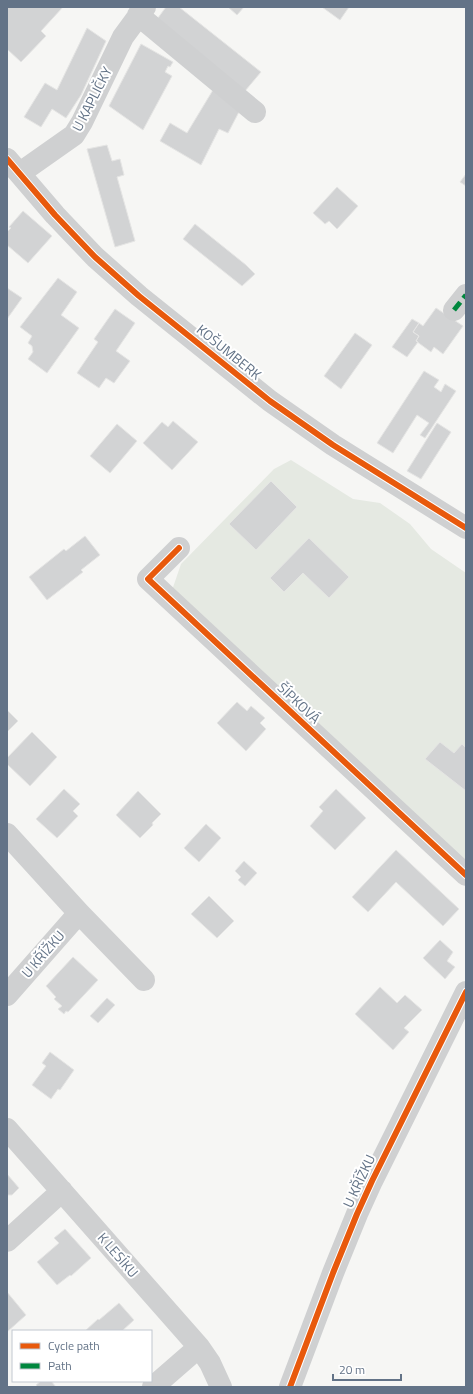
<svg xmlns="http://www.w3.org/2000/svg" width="473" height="1394" font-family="'Titillium Web',sans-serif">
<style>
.green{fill:#e5e9e2}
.building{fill:#d2d3d4;stroke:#e5e5e4}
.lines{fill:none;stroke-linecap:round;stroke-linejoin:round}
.minor{stroke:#cfd0d1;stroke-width:22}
.tertiary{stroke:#cfd0d1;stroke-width:22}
.quiet{stroke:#00873e;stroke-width:5;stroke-dasharray:10 5;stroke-linecap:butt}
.cycleway-casing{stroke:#fff;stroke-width:8}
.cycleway{stroke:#e8590c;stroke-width:6}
.labels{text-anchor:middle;stroke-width:4;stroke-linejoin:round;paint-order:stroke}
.street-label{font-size:14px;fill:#637387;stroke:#fff}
</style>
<rect width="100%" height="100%" fill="#f6f6f4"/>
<path class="green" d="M 291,460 L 353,499 L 380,503 L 410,524 L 431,549 L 466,573 L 466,875 L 169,599 L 181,564 L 274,469 Z"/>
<path class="building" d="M 7,7 L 63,7 L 41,31 L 46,36 L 21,62 L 7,49 Z
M 166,7 L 179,7 L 261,72 L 245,91 L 155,22 Z
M 228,7 L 244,7 L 237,15 Z
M 322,7 L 349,7 L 340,20 Z
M 87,28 L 106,41 L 81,95 L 66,118 L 52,109 L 41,127 L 24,117 L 45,83 L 57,90 Z
M 141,44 L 173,62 L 170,67 L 168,66 L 165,72 L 172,76 L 143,130 L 109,106 Z
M 213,90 L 241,108 L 228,133 L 219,129 L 201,165 L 160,141 L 170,123 L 187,133 Z
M 107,145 L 112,161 L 120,159 L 124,175 L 117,177 L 135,241 L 115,247 L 87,149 Z
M 466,174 L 466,186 L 460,182 Z
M 337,187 L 358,206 L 337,229 L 329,221 L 325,224 L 313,213 Z
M 23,211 L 52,236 L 28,263 L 7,245 L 7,232 L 11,228 L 9,227 Z
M 195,224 L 246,265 L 255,274 L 242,286 L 183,239 Z
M 58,278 L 77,292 L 61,315 L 79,328 L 47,373 L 28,359 L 33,352 L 32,346 L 28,343 L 32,336 L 20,327 Z
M 7,288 L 22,298 L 7,319 Z
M 436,308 L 463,326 L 443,354 L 434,347 L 431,352 L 416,341 L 419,336 L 413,332 L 419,323 L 423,326 Z
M 115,309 L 135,323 L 116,351 L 130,361 L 114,383 L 106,378 L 99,388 L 77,373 L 98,342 L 94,339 Z
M 412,319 L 419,323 L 413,332 L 419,336 L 416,341 L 418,342 L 407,357 L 392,347 Z
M 355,333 L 372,345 L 341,389 L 324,376 Z
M 424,371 L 439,380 L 434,387 L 441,392 L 445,384 L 456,391 L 425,438 L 420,435 L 429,423 L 417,415 L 393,453 L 377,443 Z
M 173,421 L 198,442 L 172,470 L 143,443 L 162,422 L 168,427 Z
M 437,423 L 451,432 L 421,479 L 407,471 Z
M 117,424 L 137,441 L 110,473 L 90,456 Z
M 271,481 L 297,507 L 256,550 L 229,524 Z
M 85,536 L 100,555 L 81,570 L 83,572 L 47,600 L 29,577 L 64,549 L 66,551 Z
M 309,538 L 349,577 L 329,598 L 303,573 L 284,592 L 270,578 Z
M 237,702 L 247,711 L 251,706 L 265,718 L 260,723 L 266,729 L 246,751 L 217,723 Z
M 7,710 L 18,721 L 7,732 Z
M 32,732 L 57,757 L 30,786 L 7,764 L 7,758 Z
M 440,742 L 454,753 L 462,744 L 466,748 L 466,791 L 425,759 Z
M 64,789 L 80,804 L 73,811 L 78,816 L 57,838 L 36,819 Z
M 336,789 L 366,818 L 335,850 L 310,826 L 323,811 L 319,807 Z
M 138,791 L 161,814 L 152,823 L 153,825 L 140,838 L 116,815 Z
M 206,824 L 221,838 L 199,862 L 184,848 Z
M 396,850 L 459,909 L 443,926 L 396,882 L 368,912 L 352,897 Z
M 244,861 L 257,873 L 245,886 L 238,880 L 241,877 L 235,871 Z
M 209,896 L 234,921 L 217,938 L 191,914 Z
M 440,940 L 453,952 L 447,961 L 455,967 L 445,979 L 423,958 Z
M 73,957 L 98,980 L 68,1012 L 66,1011 L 64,1014 L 58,1009 L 62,1006 L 54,999 L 56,997 L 46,986 Z
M 380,987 L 397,1003 L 405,995 L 422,1010 L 404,1028 L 409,1032 L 393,1050 L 355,1014 Z
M 107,998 L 115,1005 L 98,1023 L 90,1016 Z
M 50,1052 L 74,1070 L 60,1090 L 58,1089 L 51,1099 L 32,1085 L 46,1066 L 42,1063 Z
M 7,1174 L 19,1188 L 12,1195 L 7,1195 Z
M 65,1229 L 91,1258 L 71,1276 L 70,1275 L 57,1285 L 37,1262 L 59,1243 L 54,1238 Z
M 7,1292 L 26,1315 L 7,1332 Z
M 119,1303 L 134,1320 L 122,1331 L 85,1331 L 98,1319 L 99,1320 Z
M 41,1381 L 51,1381 L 56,1387 L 38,1387 L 36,1385 Z"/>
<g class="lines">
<path class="minor" d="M 138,15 L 255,112
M 20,173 L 74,135 L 82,122 L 123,37 L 145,7
M 454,310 L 466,295
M 179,548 L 148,579 L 466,875
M 7,834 L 79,913 L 144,980
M 7,995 L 79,913
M 7,1129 L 199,1347 L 210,1363 L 221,1387
M 7,1241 L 62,1191
M 153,1387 L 199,1347
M 290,1387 L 333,1273 L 357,1214 L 372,1181 L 466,992"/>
<path class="tertiary" d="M 7,159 L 55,215 L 95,257 L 139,296 L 270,401 L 333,445 L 466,528"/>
<path class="quiet" d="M 454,310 L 466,295"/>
<defs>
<path id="cycleway" d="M 7,159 L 55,215 L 95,257 L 139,296 L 270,401 L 333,445 L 466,528
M 179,548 L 148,579 L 466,875
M 290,1387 L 333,1273 L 357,1214 L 372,1181 L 466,992"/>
</defs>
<use href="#cycleway" class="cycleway-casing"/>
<use href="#cycleway" class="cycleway"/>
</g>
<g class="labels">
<g class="street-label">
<text transform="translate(92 99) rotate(-63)" y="5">U KAPLIČKY</text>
<text transform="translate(229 352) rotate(39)" y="5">KOŠUMBERK</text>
<text transform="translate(299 703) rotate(43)" y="5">ŠÍPKOVÁ</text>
<text transform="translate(43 954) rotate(-49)" y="5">U KŘÍŽKU</text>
<text transform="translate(359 1181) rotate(-65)" y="5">U KŘÍŽKU</text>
<text transform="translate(118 1255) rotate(49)" y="5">K LESÍKU</text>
</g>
</g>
<rect width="473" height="1394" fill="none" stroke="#637387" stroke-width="16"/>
<rect x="12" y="1330" width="140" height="52" fill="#ffffff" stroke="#c1c7cf"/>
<rect x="20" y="1343" width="20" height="6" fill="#e8590c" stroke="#c1c7cf"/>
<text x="48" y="1350" font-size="12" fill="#637387">Cycle path</text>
<rect x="20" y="1363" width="20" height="6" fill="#00873e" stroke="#c1c7cf"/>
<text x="48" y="1370" font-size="12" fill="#637387">Path</text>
<path d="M333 1374v6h68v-6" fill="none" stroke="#637387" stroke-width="2"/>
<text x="339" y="1374" font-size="12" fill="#637387" stroke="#ffffff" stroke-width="3" paint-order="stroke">20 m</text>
</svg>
